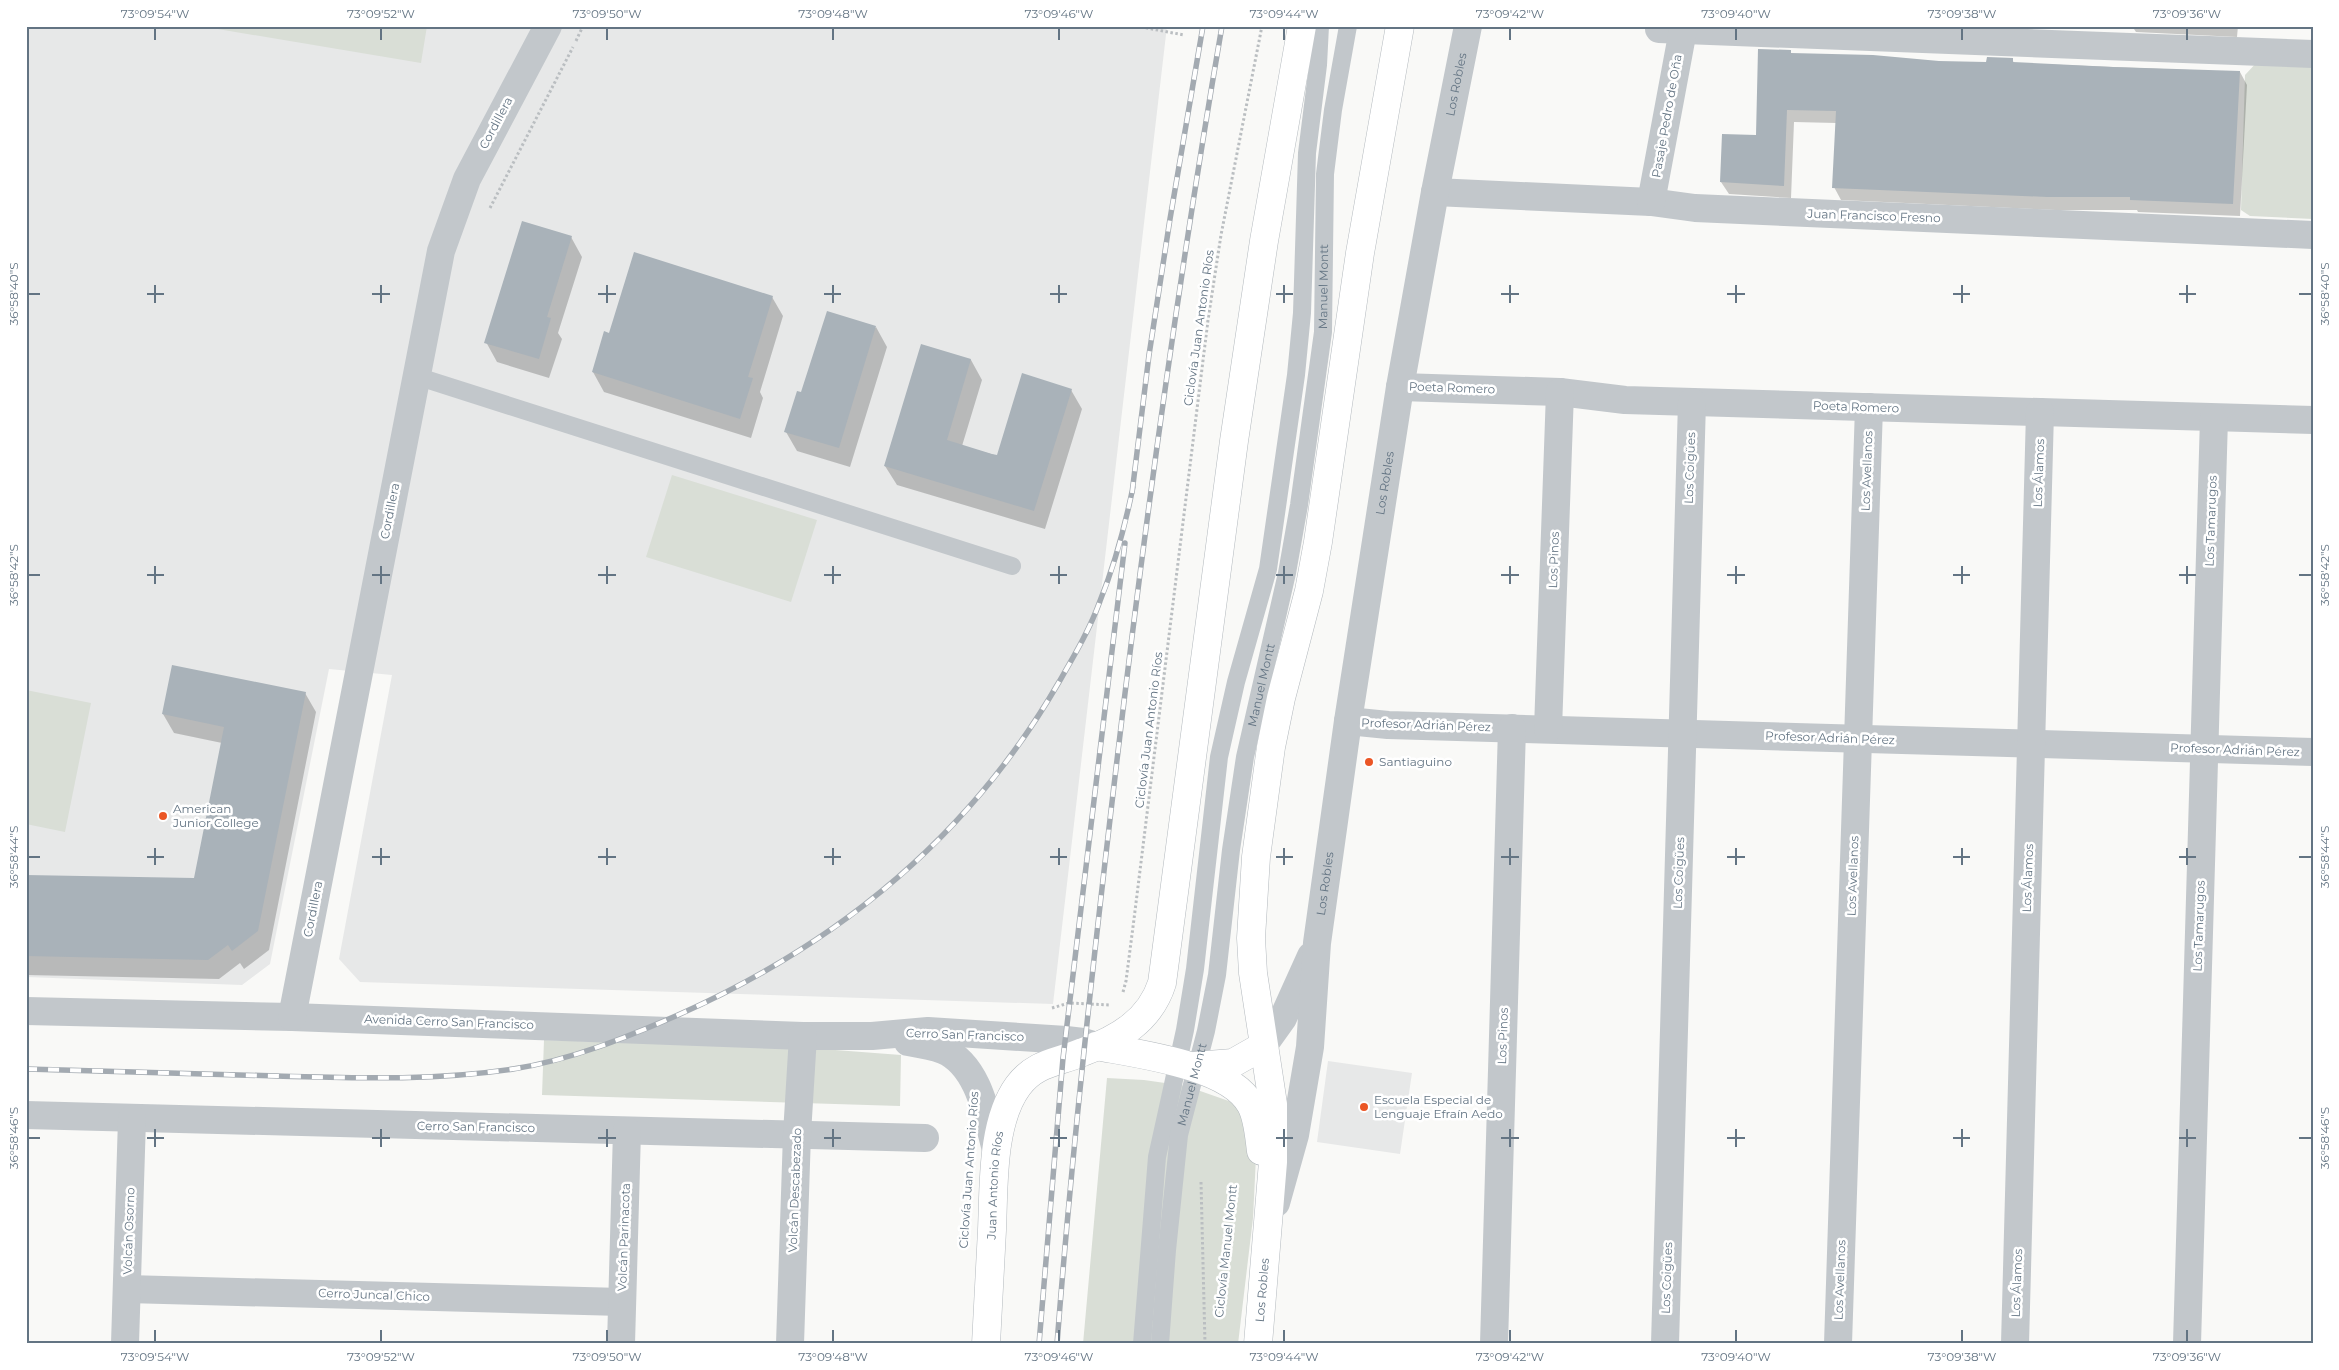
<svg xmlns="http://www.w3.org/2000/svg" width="2339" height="1370" font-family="Montserrat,sans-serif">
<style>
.built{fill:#e7e8e8}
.green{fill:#d9ded6}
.shadow{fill:#0003}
.building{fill:#a9b2b9}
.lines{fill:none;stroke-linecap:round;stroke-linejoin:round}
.primary-casing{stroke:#b3b9be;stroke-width:29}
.path{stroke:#babec1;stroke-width:3;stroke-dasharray:2.5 2.5;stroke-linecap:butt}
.service{stroke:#c2c7cb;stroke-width:18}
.minor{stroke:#c2c7cb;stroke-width:28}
.primary{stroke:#fff;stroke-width:28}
.rail-casing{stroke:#a3aab1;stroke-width:5.5}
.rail{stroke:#fff;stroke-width:4;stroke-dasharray:11;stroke-linecap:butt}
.ticks{fill:none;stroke:#637483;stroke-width:2}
.poi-dot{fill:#eb5625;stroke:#fff;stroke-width:2}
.labels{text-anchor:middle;stroke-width:5;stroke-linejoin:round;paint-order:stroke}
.street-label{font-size:12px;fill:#637483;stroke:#fff}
.poi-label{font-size:12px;fill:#637483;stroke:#fff;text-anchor:start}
.neatline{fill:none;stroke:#637483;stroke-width:2}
.ticks-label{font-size:12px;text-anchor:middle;fill:#637483}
</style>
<rect width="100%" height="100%" fill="#f9f9f7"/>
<path class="built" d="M 26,26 L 1167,26 L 1053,1004 L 360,982 L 339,959 L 392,675 L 329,669 L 270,964 L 242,985 L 26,977 Z
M 1328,1061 L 1412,1073 L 1400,1154 L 1317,1142 Z"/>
<path class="green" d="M 200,26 L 427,26 L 421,63 Z
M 2258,61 L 2313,64 L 2313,219 L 2250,216 L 2241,210 L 2245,75 Z
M 672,475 L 817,520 L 791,602 L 646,557 Z
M 26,690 L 91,703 L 65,832 L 26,824 Z
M 544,1040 L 809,1048 L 901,1055 L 900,1106 L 542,1095 Z
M 1107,1078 L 1144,1080 L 1186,1086 L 1243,1106 L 1257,1136 L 1253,1218 L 1238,1344 L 1083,1344 Z"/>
<path class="shadow" d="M 2132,26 L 2238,26 L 2237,37 L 2136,32 Z
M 1790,51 L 1792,55 L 1939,62 L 1988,63 L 2012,59 L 2014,63 L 2240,72 L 2247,85 L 2240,216 L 2138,212 L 2137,210 L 2055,210 L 1841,200 L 1834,187 L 1836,123 L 1794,122 L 1791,198 L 1729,194 L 1721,182 L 1757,136 Z
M 571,237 L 582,257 L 558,333 L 562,339 L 549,378 L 497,362 L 486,342 Z
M 772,297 L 783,316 L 760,392 L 763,398 L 751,438 L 604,392 L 593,372 L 610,334 Z
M 876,327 L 887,347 L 850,467 L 797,451 L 786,432 Z
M 922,346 L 971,360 L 982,380 L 962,446 L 998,456 L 1071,390 L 1082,409 L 1045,529 L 897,485 L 885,466 Z
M 305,693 L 316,712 L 269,950 L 244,969 L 240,963 L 219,979 L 26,975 L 26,876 L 195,880 L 222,743 L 174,733 L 163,714 Z"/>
<path class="building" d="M 1758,49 L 1791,50 L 1791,53 L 1873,55 L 1939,61 L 1986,62 L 1987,57 L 2013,58 L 2013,62 L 2113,67 L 2240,71 L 2233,204 L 2130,200 L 2130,197 L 2047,197 L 1832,188 L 1836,111 L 1787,110 L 1784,186 L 1720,182 L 1722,134 L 1756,135 Z
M 522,221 L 572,236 L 547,317 L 551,318 L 539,359 L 484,343 Z
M 634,252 L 773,296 L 748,377 L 753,378 L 740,419 L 592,372 L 604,331 L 609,333 Z
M 827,311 L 876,326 L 839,448 L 784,432 L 797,391 L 801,392 Z
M 921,344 L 971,359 L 947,440 L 992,454 L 997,455 L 1022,373 L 1072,389 L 1034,511 L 884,466 Z
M 172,665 L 306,692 L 258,931 L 232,951 L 228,945 L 208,960 L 26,956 L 26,875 L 194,878 L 224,727 L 162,714 Z"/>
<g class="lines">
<defs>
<g id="primary">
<path d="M 1096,1046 C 1138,1054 1230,1065 1251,1105 C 1258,1118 1259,1136 1261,1151"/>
<path d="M 1195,1066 L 1233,1063 L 1263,1046"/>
<path id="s3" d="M 986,1344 C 988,1306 990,1268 992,1230 C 994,1187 991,1123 1018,1086 C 1036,1062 1057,1063 1083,1052 C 1118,1039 1150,1021 1162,983 L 1234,441 L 1264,241 L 1302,26"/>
<path id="s4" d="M 1258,1344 L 1273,1162 L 1273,1104 L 1253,973 L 1251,938 L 1256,857 L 1271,747 L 1281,698 L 1309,591 L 1318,542 L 1360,253 L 1400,26"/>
</g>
</defs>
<use href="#primary" class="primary-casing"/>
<path class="path" d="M 1136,26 L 1184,35
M 576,41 L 583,26
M 490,208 L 573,47
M 1123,992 L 1126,981 L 1134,919 L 1208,320 L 1221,235 L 1262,26
M 1052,1008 L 1069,1003 L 1110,1005
M 1201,1182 L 1205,1344"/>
<g class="service">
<path d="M 416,376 L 1012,566"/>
<path d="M 1142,1344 L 1157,1157 L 1185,1030 L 1195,969 L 1219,757 L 1236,682 L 1268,569 L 1296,375 L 1302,313 L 1307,153 L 1318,65 L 1320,26"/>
<path id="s1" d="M 1160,1344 L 1167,1250 L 1179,1135 L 1206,1031 L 1217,975 L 1231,850 L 1245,757 L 1287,573 L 1299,505 L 1323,332 L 1325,174 L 1333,110 L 1348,26"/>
</g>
<g class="minor">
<path d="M 1659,29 L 2313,54"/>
<path d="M 1435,192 L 1651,202 L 1695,208 L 2313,235"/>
<path d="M 1651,202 L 1683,30"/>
<path d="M 1400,387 L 1560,392 L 1625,400 L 2313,420"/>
<path d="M 1348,721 L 1388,725 L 2313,752"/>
<path d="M 1548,729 L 1560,392"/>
<path d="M 26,1011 L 292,1017 L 803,1036 L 872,1036 L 928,1031 L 1066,1040 L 1083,1042 L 1096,1046"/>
<path d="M 292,1017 L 441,251 L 467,179 L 548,26"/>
<path d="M 908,1042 C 920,1044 932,1046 943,1050 C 979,1065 987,1117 996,1150"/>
<path d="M 1263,1046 L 1283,1018 L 1311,956"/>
<path d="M 26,1115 L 925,1138"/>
<path id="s2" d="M 1276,1203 L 1295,1135 L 1310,1047 L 1317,943 L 1348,721 L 1400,387 L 1435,192 L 1468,26"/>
<path d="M 127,1289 L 622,1302"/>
<path d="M 125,1344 L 132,1119"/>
<path d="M 621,1344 L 627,1131"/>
<path d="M 790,1344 L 797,1134 L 803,1036"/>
<path d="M 1494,1344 L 1512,728"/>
<path d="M 1665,1344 L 1692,402"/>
<path d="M 1838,1344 L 1869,407"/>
<path d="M 2015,1344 L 2040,412"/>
<path d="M 2187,1344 L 2214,418"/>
</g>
<use href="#primary" class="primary"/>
<defs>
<path id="rail" d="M 1132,493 L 1149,355 L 1170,219 L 1203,26
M 26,1069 C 110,1071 193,1074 277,1076 C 356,1078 434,1081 513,1069 C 571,1060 625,1038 678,1015 C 840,943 970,836 1059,682 C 1074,656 1090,629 1100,601 C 1115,564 1125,526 1133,487
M 1039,1344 L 1063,1058 L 1125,543
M 1057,1344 C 1072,1148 1094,954 1117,760 C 1146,514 1180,270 1222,26"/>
</defs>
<use href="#rail" class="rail-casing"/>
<use href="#rail" class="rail"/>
</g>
<path class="ticks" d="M 155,28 L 155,40M 381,28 L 381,40M 607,28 L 607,40M 833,28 L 833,40M 1059,28 L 1059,40M 1284,28 L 1284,40M 1510,28 L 1510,40M 1736,28 L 1736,40M 1962,28 L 1962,40M 2187,28 L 2187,40M 155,285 L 155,303M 381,285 L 381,303M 607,285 L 607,303M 833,285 L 833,303M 1059,285 L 1059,303M 1284,285 L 1284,303M 1510,285 L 1510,303M 1736,285 L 1736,303M 1962,285 L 1962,303M 2187,285 L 2187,303M 28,294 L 40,294M 147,294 L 164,294M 372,294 L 390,294M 598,294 L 616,294M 824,294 L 841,294M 1050,294 L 1067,294M 1276,294 L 1293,294M 1501,294 L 1519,294M 1727,294 L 1745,294M 1953,294 L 1970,294M 2179,294 L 2196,294M 2299,294 L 2312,294M 155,566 L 155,584M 381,566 L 381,584M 607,566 L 607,584M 833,566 L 833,584M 1059,566 L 1059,584M 1284,566 L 1284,584M 1510,566 L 1510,584M 1736,566 L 1736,584M 1962,566 L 1962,584M 2187,566 L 2187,584M 28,575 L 40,575M 147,575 L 164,575M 372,575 L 390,575M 598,575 L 616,575M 824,575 L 841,575M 1050,575 L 1067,575M 1276,575 L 1293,575M 1501,575 L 1519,575M 1727,575 L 1745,575M 1953,575 L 1970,575M 2179,575 L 2196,575M 2299,575 L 2312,575M 155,848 L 155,865M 381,848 L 381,865M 607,848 L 607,865M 833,848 L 833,865M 1059,848 L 1059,865M 1284,848 L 1284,865M 1510,848 L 1510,865M 1736,848 L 1736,865M 1962,848 L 1962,865M 2187,848 L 2187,865M 28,857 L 40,857M 147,857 L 164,857M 372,857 L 390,857M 598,857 L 616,857M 824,857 L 841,857M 1050,857 L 1067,857M 1276,857 L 1293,857M 1501,857 L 1519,857M 1727,857 L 1745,857M 1953,857 L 1970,857M 2179,857 L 2196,857M 2299,857 L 2312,857M 155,1129 L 155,1147M 381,1129 L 381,1147M 607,1129 L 607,1147M 833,1129 L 833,1147M 1059,1129 L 1059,1147M 1284,1129 L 1284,1147M 1510,1129 L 1510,1147M 1736,1129 L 1736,1147M 1962,1129 L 1962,1147M 2187,1129 L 2187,1147M 28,1138 L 40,1138M 147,1138 L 164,1138M 372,1138 L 390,1138M 598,1138 L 616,1138M 824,1138 L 841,1138M 1050,1138 L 1067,1138M 1276,1138 L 1293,1138M 1501,1138 L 1519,1138M 1727,1138 L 1745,1138M 1953,1138 L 1970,1138M 2179,1138 L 2196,1138M 2299,1138 L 2312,1138M 155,1330 L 155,1342M 381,1330 L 381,1342M 607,1330 L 607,1342M 833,1330 L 833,1342M 1059,1330 L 1059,1342M 1284,1330 L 1284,1342M 1510,1330 L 1510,1342M 1736,1330 L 1736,1342M 1962,1330 L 1962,1342M 2187,1330 L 2187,1342"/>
<g class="poi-dot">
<circle cx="1369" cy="762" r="5"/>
<circle cx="163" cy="816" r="5"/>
<circle cx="1364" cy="1107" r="5"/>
</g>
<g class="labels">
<g class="street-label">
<text dy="4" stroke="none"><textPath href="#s2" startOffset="1134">Los Robles</textPath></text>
<text transform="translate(1667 116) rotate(-80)" y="4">Pasaje Pedro de Oña</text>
<text transform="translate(496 123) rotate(-62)" y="4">Cordillera</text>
<text transform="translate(1874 216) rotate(2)" y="4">Juan Francisco Fresno</text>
<text dy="4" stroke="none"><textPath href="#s1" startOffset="1072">Manuel Montt</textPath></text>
<text transform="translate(1199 328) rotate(-82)" y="4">Ciclovía Juan Antonio Ríos</text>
<text transform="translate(1452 388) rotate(2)" y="4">Poeta Romero</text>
<text transform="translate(1856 407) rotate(2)" y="4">Poeta Romero</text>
<text transform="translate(1690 468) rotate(-88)" y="4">Los Coigües</text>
<text transform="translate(1867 471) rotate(-88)" y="4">Los Avellanos</text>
<text transform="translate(2039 473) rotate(-88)" y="4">Los Álamos</text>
<text dy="4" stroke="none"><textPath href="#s2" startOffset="729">Los Robles</textPath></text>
<text transform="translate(390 511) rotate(-79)" y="4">Cordillera</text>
<text transform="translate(2211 521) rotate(-88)" y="4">Los Tamarugos</text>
<text transform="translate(1554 560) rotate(-88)" y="4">Los Pinos</text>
<text dy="4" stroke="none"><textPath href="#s1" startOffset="668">Manuel Montt</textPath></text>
<text transform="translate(1426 725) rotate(2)" y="4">Profesor Adrián Pérez</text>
<text transform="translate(1149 730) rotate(-83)" y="4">Ciclovía Juan Antonio Ríos</text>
<text transform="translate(1830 738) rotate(2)" y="4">Profesor Adrián Pérez</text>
<text transform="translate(2235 750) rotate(2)" y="4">Profesor Adrián Pérez</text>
<text transform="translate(1679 873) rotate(-88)" y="4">Los Coigües</text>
<text transform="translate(1853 876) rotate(-88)" y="4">Los Avellanos</text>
<text transform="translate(2028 878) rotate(-88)" y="4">Los Álamos</text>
<text dy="4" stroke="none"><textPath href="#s2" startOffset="324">Los Robles</textPath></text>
<text transform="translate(313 909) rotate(-79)" y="4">Cordillera</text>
<text transform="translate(2199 926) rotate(-88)" y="4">Los Tamarugos</text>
<text transform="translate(449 1022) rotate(2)" y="4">Avenida Cerro San Francisco</text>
<text transform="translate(965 1035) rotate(2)" y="4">Cerro San Francisco</text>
<text transform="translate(1503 1036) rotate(-88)" y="4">Los Pinos</text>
<text dy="4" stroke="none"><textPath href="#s1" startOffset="262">Manuel Montt</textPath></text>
<text transform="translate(476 1127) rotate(1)" y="4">Cerro San Francisco</text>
<text transform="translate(969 1170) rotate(-86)" y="4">Ciclovía Juan Antonio Ríos</text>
<text dy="4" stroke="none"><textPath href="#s3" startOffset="159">Juan Antonio Ríos</textPath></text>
<text transform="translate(795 1190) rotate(-88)" y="4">Volcán Descabezado</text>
<text transform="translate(129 1231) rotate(-88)" y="4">Volcán Osorno</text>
<text transform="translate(624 1237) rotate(-88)" y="4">Volcán Parinacota</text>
<text transform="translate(1226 1251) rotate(-84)" y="4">Ciclovía Manuel Montt</text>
<text transform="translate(1667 1278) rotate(-88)" y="4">Los Coigües</text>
<text transform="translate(1840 1280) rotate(-88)" y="4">Los Avellanos</text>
<text transform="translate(2017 1283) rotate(-88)" y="4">Los Álamos</text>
<text dy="4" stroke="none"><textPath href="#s4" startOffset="54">Los Robles</textPath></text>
<text transform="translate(374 1295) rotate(2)" y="4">Cerro Juncal Chico</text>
</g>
<g class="poi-label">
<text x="1379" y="766">Santiaguino</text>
<text x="173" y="813">American<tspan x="173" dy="14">Junior College</tspan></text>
<text x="1374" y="1104">Escuela Especial de<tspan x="1374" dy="14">Lenguaje Efraín Aedo</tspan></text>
</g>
</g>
<rect width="2339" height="1370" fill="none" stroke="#ffffff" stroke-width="55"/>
<rect x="28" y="28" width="2284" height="1314" class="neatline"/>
<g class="ticks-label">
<text x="155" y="18">73°09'54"W</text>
<text x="381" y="18">73°09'52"W</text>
<text x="607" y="18">73°09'50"W</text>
<text x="833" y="18">73°09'48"W</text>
<text x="1059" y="18">73°09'46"W</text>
<text x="1284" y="18">73°09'44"W</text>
<text x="1510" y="18">73°09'42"W</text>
<text x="1736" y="18">73°09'40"W</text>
<text x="1962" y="18">73°09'38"W</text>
<text x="2187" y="18">73°09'36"W</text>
<text transform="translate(14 294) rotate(-90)" y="4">36°58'40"S</text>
<text transform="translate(2325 294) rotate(-90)" y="4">36°58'40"S</text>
<text transform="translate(14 575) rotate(-90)" y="4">36°58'42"S</text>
<text transform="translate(2325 575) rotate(-90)" y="4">36°58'42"S</text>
<text transform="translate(14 857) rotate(-90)" y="4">36°58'44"S</text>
<text transform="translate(2325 857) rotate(-90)" y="4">36°58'44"S</text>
<text transform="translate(14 1138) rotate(-90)" y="4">36°58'46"S</text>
<text transform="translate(2325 1138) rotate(-90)" y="4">36°58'46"S</text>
<text x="155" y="1361">73°09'54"W</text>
<text x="381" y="1361">73°09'52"W</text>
<text x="607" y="1361">73°09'50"W</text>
<text x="833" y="1361">73°09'48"W</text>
<text x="1059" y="1361">73°09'46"W</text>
<text x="1284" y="1361">73°09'44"W</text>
<text x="1510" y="1361">73°09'42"W</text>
<text x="1736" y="1361">73°09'40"W</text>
<text x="1962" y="1361">73°09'38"W</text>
<text x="2187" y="1361">73°09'36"W</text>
</g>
</svg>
